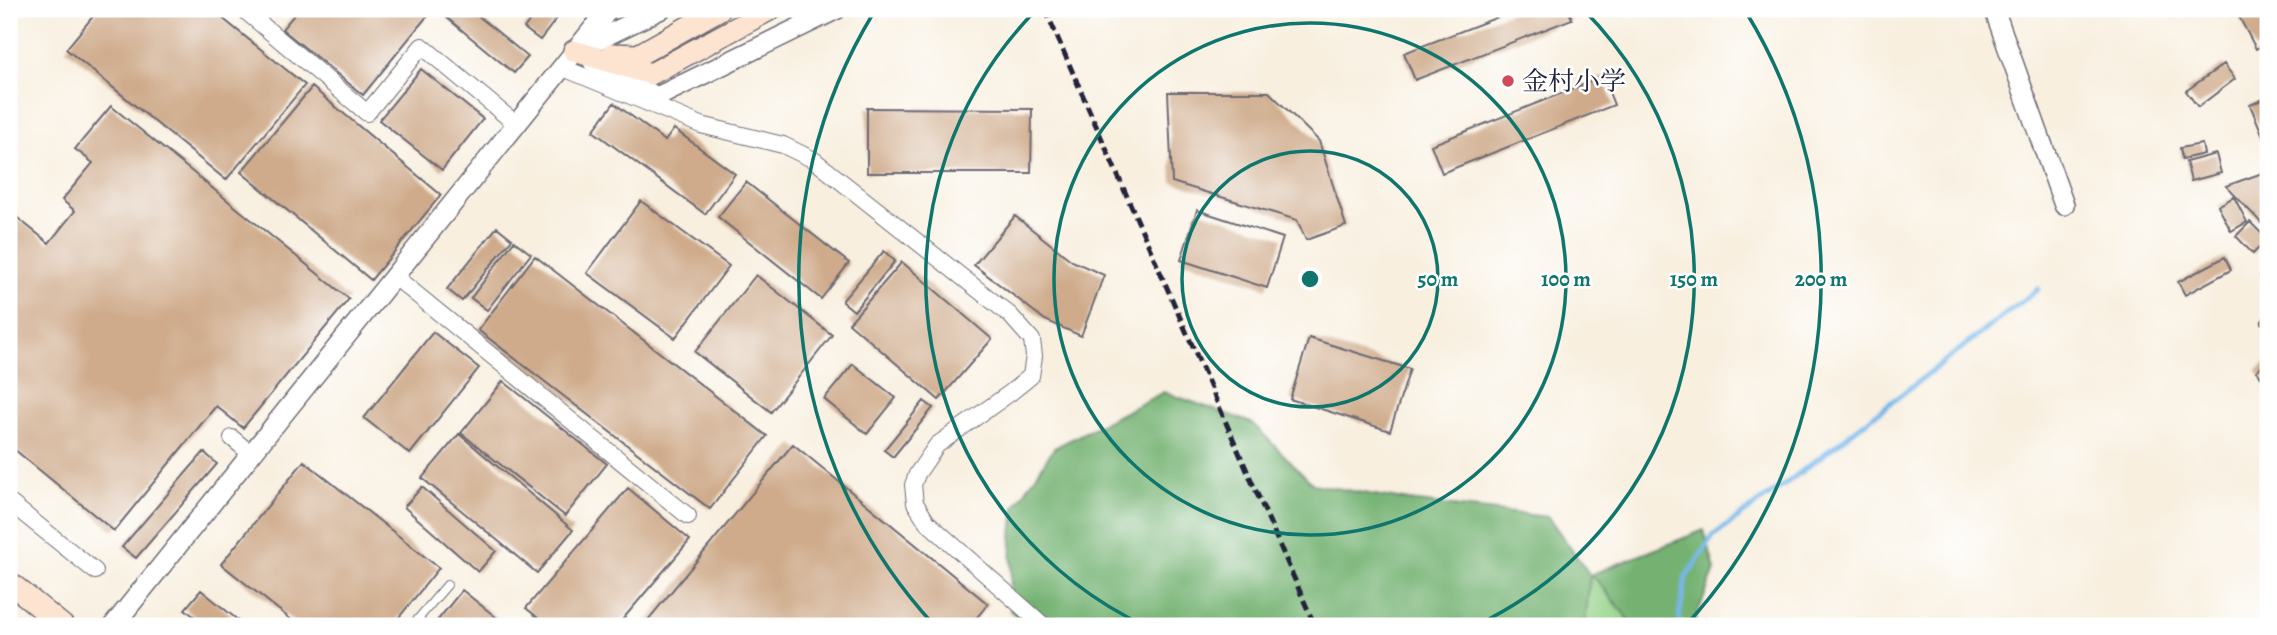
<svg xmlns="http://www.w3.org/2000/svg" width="2277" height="635" font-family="Alegreya,'Noto Serif SC',serif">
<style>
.green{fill:#92d085;stroke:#5a7960;stroke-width:2}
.forest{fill:#75b272;stroke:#4c6a56;stroke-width:2}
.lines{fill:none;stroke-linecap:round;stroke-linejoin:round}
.stream{stroke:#74b8ea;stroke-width:5}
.building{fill:#cfab8b}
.service-casing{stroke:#6d6a74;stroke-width:10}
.minor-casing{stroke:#6d6a74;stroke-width:18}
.tertiary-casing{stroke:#6d6a74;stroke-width:22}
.secondary-casing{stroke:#6d6a74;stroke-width:24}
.service{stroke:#fff;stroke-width:8}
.minor{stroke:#fff;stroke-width:16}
.tertiary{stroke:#fff;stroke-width:19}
.secondary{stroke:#fde4d1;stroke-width:21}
.rail{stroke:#22223b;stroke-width:5;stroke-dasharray:10 5;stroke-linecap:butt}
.ring{fill:none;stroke:#0f766e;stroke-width:3.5}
.poi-dot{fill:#d1495b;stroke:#fff;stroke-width:2.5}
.labels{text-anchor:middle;stroke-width:5;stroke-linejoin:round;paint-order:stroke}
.poi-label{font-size:26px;fill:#22223b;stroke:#fff;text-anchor:start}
.centre{fill:#0f766e;stroke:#fff;stroke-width:3.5}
.ring-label{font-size:21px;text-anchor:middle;font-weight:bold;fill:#0f766e;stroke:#fff;stroke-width:5;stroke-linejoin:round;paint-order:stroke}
</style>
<rect width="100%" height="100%" fill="#fff"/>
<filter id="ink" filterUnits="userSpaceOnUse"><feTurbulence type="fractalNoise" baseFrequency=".0143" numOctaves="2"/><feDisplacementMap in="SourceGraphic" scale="14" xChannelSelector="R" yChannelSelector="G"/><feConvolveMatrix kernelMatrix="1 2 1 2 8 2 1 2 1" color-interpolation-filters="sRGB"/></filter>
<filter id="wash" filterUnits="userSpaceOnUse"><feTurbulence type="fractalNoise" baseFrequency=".00686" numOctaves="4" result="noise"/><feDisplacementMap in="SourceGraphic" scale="28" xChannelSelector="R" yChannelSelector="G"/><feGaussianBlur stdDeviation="1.57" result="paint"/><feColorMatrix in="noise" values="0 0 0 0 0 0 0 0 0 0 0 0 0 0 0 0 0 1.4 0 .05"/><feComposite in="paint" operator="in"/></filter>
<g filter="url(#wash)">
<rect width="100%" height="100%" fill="#f8efdf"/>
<path class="green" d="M 1590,575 L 1596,579 L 1634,626 L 1584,626 Z"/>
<path class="forest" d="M 1164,392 L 1252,423 L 1313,484 L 1409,501 L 1548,517 L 1590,575 L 1704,530 L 1715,570 L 1696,617 L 1696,626 L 1634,626 L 1596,579 L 1590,576 L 1585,626 L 1028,626 L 1010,610 L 1012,535 L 1015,507 L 1054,448 Z"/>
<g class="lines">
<path class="stream" d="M 1683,626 L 1679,617 L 1686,577 L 1714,535 L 1784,485 L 2038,289"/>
</g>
<g id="blocks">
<path class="building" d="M 99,9 L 211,9 L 305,85 L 226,180 L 66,49 Z
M 299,9 L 433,9 L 363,95 L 282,29 Z
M 445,9 L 470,9 L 528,57 L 514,73 L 441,13 Z
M 539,9 L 564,9 L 540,40 L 524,28 Z
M 1519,9 L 1568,9 L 1572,19 L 1415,80 L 1404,53 Z
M 2235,9 L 2266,9 L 2268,14 L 2268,43 L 2256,49 Z
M 2224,64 L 2235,79 L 2198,107 L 2186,91 Z
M 421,69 L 483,119 L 442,170 L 379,120 Z
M 1603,77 L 1614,105 L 1442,173 L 1431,145 Z
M 312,87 L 441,195 L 371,280 L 241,172 Z
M 1168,92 L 1269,92 L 1319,141 L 1346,226 L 1306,240 L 1297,220 L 1172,182 Z
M 2268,97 L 2268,143 L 2266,143 L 2250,105 Z
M 614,103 L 665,141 L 674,129 L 735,174 L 705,214 L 593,131 Z
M 111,106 L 349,299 L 243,428 L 216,406 L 114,531 L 9,445 L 9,211 L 49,243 L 75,211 L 62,200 L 93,163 L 75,149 Z
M 867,108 L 1032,109 L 1031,173 L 867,173 Z
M 2202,144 L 2204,154 L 2182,159 L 2180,148 Z
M 2216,154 L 2221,173 L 2191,181 L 2186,162 Z
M 2268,171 L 2268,230 L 2226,186 Z
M 746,182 L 849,263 L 821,299 L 718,217 Z
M 2234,197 L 2247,222 L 2231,231 L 2218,206 Z
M 641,201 L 729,266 L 675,338 L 587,273 Z
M 1197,210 L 1283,238 L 1267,288 L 1181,260 Z
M 1015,216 L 1072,261 L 1104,275 L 1081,336 L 1045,320 L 974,265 Z
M 2250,222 L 2267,239 L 2253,254 L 2236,236 Z
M 497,227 L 512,239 L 462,301 L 447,289 Z
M 514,241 L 531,254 L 487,310 L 471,298 Z
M 884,251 L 895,261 L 854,311 L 842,301 Z
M 535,256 L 767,436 L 710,509 L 478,330 Z
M 2225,257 L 2231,270 L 2185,295 L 2178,282 Z
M 902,262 L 992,339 L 939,400 L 849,323 Z
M 2268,264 L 2268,282 L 2260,276 Z
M 756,275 L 832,335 L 771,412 L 695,352 Z
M 2268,312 L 2268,328 L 2261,323 Z
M 433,332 L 479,368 L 410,454 L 364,418 Z
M 1309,338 L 1410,369 L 1390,431 L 1290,399 Z
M 2268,361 L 2268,384 L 2256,371 Z
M 853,364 L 896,398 L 867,434 L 824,399 Z
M 503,381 L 607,464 L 565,516 L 461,433 Z
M 924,401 L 933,408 L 893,457 L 884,450 Z
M 459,434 L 573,530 L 537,573 L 422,478 Z
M 793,444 L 988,604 L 970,626 L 643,626 Z
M 204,452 L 217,464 L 136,558 L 122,547 Z
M 304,461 L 439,568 L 392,626 L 299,626 L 221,564 Z
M 422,487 L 496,551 L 478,572 L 404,507 Z
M 628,488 L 690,540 L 617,626 L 548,626 L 526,608 Z
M 201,590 L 245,626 L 206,626 L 185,609 Z
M 462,590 L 507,626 L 433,626 Z"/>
</g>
</g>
<g filter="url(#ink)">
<use href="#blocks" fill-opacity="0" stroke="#6d6a74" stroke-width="2"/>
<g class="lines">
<defs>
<path id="service" d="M 412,626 L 447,585"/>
<path id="minor" d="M 243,9 L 367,113 L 422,46 L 516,124
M 561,67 L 701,125 L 783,145 L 814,160 L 1010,315 L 1032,340 L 1034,356 L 1031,376 L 1010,393 L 937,445 L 917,474 L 913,485 L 915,503 L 927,522 L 1044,626
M 394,276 L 688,516
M 232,438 L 251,454
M 9,502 L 95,571"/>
<path id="tertiary" d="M 1994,9 L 2064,205
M 581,48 L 661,9
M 593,62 L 657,97 L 837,9
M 113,626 L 605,14"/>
<path id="secondary" d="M 574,51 L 651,74 L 771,9
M 612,54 L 638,55 L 720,9
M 9,582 L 63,626"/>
</defs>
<use href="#service" class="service-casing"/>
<use href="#minor" class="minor-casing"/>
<use href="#tertiary" class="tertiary-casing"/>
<use href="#secondary" class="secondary-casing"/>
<use href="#service" class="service"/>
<use href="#minor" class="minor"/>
<use href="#tertiary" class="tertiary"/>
<use href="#secondary" class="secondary"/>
<path class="rail" d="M 1045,9 L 1315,626"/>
</g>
</g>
<g class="ring">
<circle cx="1310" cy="279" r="128"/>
<circle cx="1310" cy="279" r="256"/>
<path d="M1145 626A384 384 0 0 1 1036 10M1584 10A384 384 0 0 1 1475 626"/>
<path d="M933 624A511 511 0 0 1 874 12M1746 12A511 511 0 0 1 1687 624"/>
</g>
<circle class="poi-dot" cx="1508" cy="81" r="7"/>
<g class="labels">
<g class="poi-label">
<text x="1522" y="90">金村小学</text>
</g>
</g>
<circle cx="1310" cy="279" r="10" class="centre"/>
<g class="ring-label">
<text x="1438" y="286">50 m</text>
<text x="1566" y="286">100 m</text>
<text x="1694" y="286">150 m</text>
<text x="1821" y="286">200 m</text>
</g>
<rect width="2277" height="635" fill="none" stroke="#fff" stroke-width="35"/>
</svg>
